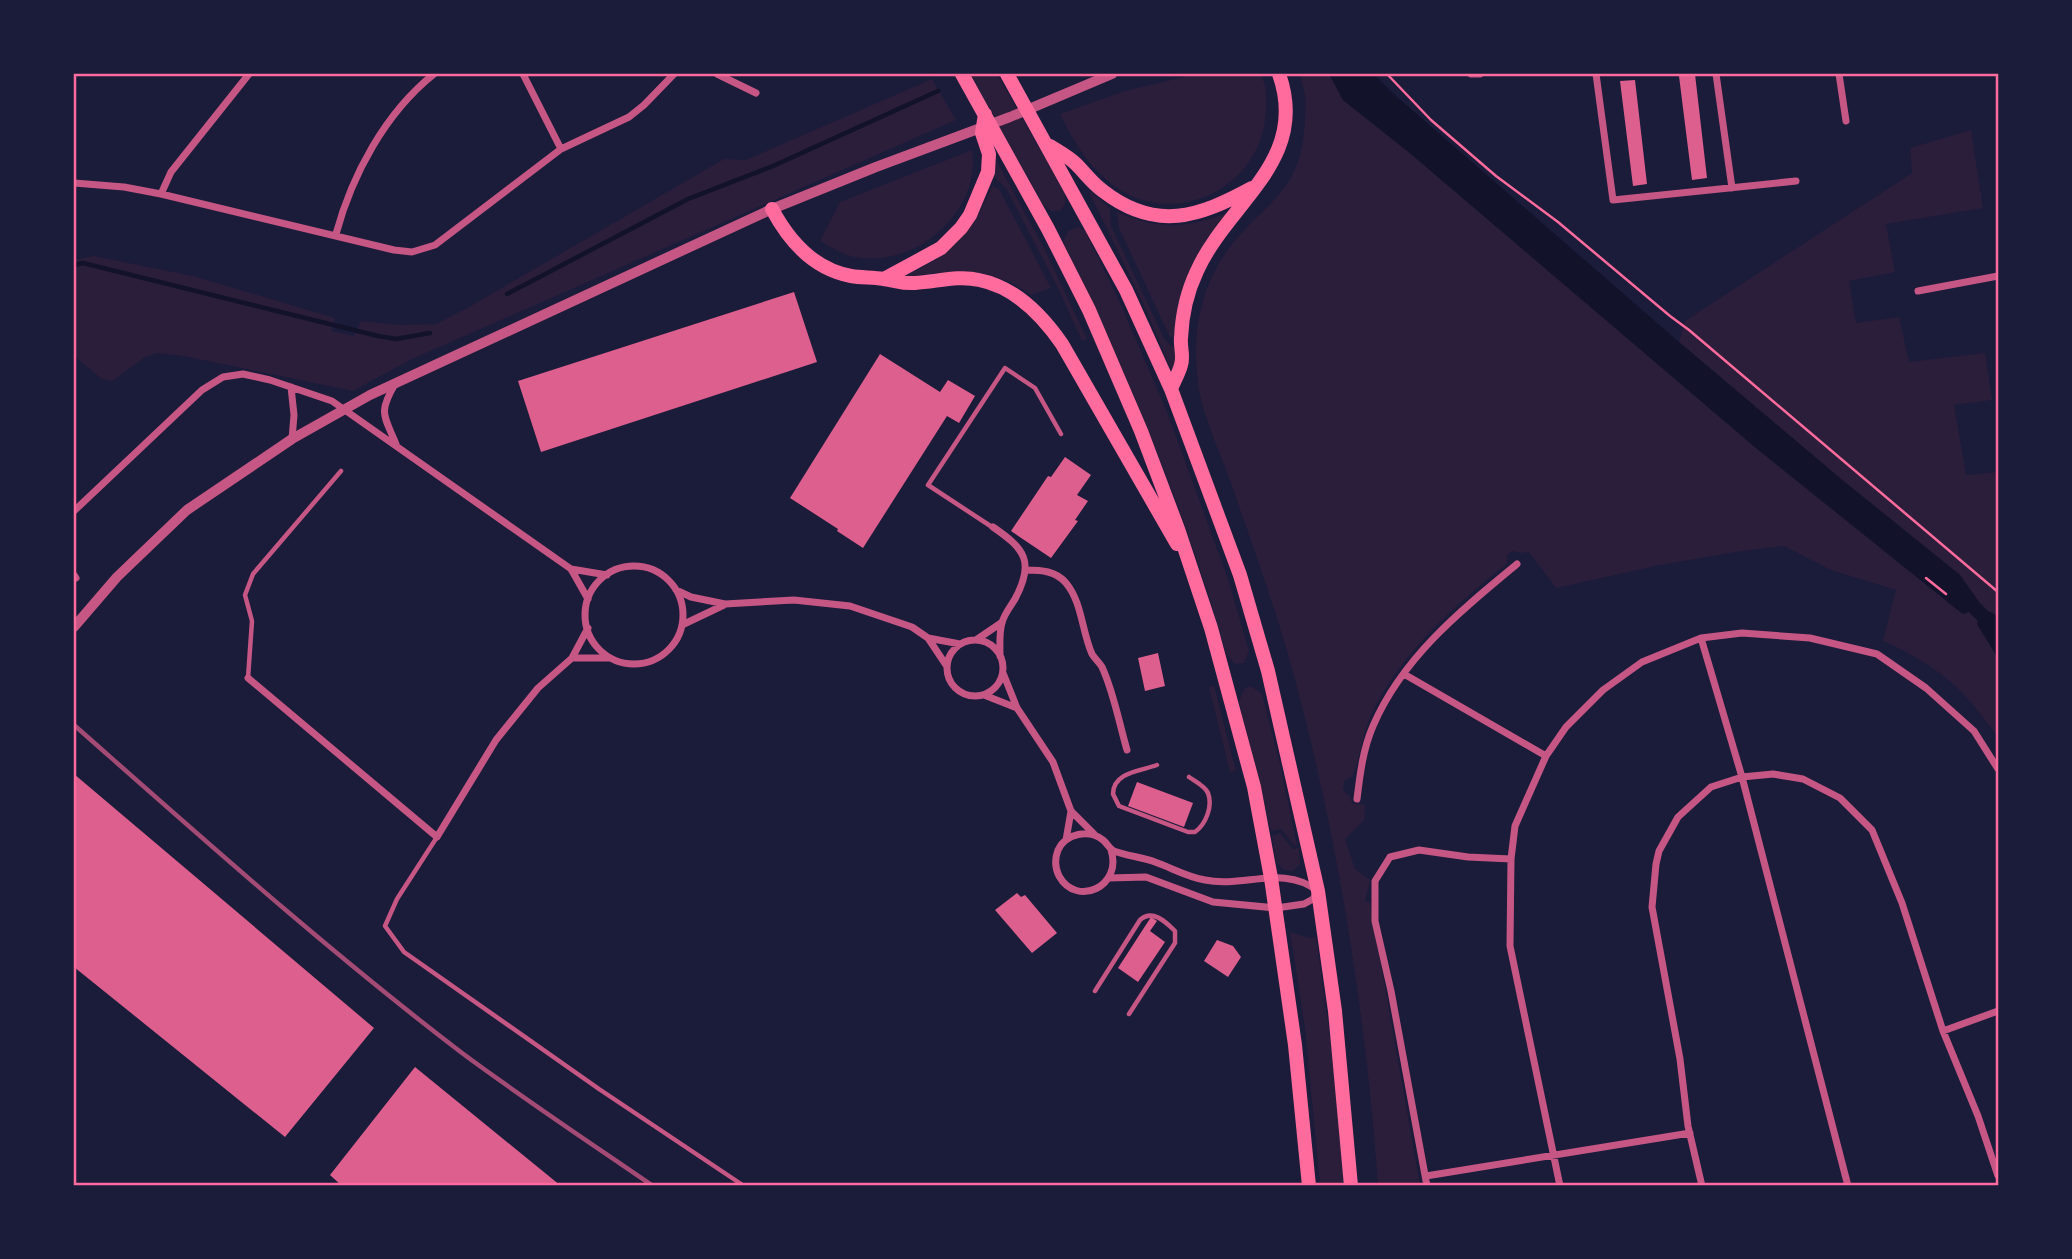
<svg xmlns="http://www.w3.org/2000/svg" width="2072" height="1259" font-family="Cabin,sans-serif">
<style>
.green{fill:#2a1e3b}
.water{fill:#12122b}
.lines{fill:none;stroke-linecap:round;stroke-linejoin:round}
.stream{stroke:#12122b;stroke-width:4.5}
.building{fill:#dd5f8e}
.path{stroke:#ff6b9d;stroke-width:2.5}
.service{stroke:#c65784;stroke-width:4.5}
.minor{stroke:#c65784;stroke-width:7}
.tertiary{stroke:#c65784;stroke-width:10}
.primary{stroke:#ff6b9d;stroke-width:14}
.rail{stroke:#a44b75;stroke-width:4.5}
.neatline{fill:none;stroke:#ff6b9d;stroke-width:2.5}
</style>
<rect width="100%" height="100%" fill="#1b1b3a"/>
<path class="green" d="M 970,74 L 997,74 L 1065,194 L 1065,204 L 1060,211 L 1051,211 L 1044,206 Z
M 1196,74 L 1261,74 C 1268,89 1267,104 1265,120 C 1257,188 1177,227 1119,189 C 1092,172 1074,143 1060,114 L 1125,91 Z
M 1300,74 L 1329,74 L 1343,100 L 1411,154 L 1756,448 L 1954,607 L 1963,614 L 1969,612 L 1979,621 L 1977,624 L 1998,658 L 1998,737 C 1988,724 1978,710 1967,698 C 1946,674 1912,653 1883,641 L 1896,590 L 1831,570 L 1784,546 L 1735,552 L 1655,566 L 1556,588 L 1529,552 L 1520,553 L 1513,551 L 1507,555 L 1507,564 C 1454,605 1401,653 1371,715 C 1362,735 1361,757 1352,777 L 1344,781 L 1343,790 L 1350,796 L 1352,803 L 1365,805 L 1364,820 L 1345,839 L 1355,869 L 1370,880 L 1365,901 L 1370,902 L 1420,1185 L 1378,1185 C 1366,1014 1337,830 1291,665 C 1273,601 1250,538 1228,475 C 1216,442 1200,410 1197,375 C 1192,325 1204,276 1237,238 C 1253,219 1275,203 1289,181 C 1304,157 1306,124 1305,96 C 1304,89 1301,81 1300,74 Z
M 932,79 L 956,120 L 410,360 L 353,391 L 184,356 L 156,353 L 144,358 L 112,381 L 102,379 L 74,356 L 74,260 L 94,256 L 193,276 L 335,318 L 332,331 L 354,336 L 361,321 L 399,325 L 436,324 L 469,307 L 724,159 L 746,160 Z
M 1971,130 L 1983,208 L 1886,224 L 1895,272 L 1849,281 L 1856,323 L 1899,317 L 1909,362 L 1985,353 L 1992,400 L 1954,405 L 1966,475 L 1998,472 L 1998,616 L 1988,611 L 1979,602 L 1960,575 L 1841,479 L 1679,342 L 1685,321 L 1912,173 L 1910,148 Z
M 972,150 C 981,211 919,265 860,258 C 845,256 832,248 820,241 L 840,202 Z
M 996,160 L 1044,248 L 1087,339 L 1082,341 L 1058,288 L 1006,188 L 995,178 Z
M 992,186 L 999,189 L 1051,288 L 1031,295 C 987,264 953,271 902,277 C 949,258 972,232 992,186 Z
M 1088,190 L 1110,208 L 1111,226 L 1165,340 L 1175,349 L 1175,379 L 1142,301 Z
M 1117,212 C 1159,230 1187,229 1229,212 L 1208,239 L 1190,270 L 1175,338 L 1170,337 L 1119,228 Z
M 1078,227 L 1085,231 L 1117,296 L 1167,412 L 1227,576 L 1249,651 L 1244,663 L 1235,664 L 1226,654 C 1188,516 1126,370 1063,242 L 1068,231 Z
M 1214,686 L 1236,771 L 1230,772 L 1209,687 Z
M 1251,686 L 1262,694 L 1280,764 L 1297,845 L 1294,845 L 1281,829 L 1271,831 L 1239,701 L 1244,689 Z
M 1280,833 L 1293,849 L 1299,848 L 1300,864 L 1293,871 L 1284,870 L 1276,862 L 1272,836 Z
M 1290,932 L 1309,938 L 1316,937 L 1332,1052 L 1344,1185 L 1320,1185 L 1305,1028 Z"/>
<path class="water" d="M 1329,74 L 1374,74 L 1397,97 L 1679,342 L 1841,479 L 1960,575 L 1979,602 L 1988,611 L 1998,616 L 1998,658 L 1977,624 L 1978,621 L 1969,612 L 1963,614 L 1954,607 L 1756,448 L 1411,154 L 1343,100 Z"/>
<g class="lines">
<path class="stream" d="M 74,265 L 83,263 L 378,336 L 396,339 L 430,333
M 507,294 L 688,199 L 773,166 L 938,91"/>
</g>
<path class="building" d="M 1695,74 L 1707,178 L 1692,180 L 1679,76 Z
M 1635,80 L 1647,184 L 1633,186 L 1620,81 Z
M 794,292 L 817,362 L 541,452 L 518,381 Z
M 880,354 L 940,392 L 948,380 L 975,396 L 959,423 L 947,416 L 863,548 L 837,531 L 838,529 L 790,498 Z
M 1065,457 L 1091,475 L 1077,495 L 1088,501 L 1075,520 L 1078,521 L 1051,558 L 1011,531 L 1048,476 L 1051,477 Z
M 1158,653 L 1165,686 L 1145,691 L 1138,658 Z
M 74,774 L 374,1028 L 285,1137 L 74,967 Z
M 1137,782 L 1193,803 L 1184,827 L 1128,806 Z
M 1017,893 L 1021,897 L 1025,895 L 1057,933 L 1032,953 L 995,910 Z
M 1151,917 L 1157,921 L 1150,931 L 1165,942 L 1138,982 L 1118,968 Z
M 1217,940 L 1233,946 L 1241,957 L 1228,977 L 1204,961 Z
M 415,1067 L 561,1186 L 342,1186 L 330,1175 Z"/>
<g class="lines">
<path class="path" d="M 1387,74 L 1431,120 L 1496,176 L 1558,222 L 1670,316 L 1689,330 L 1998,592
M 1926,578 L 1946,594"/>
<path class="service" d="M 992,527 L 928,485 L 1005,368 L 1035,388 L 1061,434
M 248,678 L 252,621 L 245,595 L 253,574 L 341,471
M 1157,765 C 1141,771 1113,772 1113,794 L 1119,806 L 1188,832 L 1195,832 C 1206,824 1213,806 1208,793 C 1205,786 1196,782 1189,777
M 437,837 L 397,899 L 385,926 L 404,952 L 599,1089 L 744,1186
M 1095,991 L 1140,920 C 1152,909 1165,921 1175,931 L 1175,943 L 1129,1014"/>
<path class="minor" d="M 523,74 L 561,149
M 717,74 L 756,93
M 1471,74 L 1480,74
M 1596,74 L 1613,200 L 1796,181
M 1716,74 L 1732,188
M 1839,74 L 1846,121
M 74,183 L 124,187 L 161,194 L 394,250 L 412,252 L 435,245 L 561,149 L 629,117 L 644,105 L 674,74
M 161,194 L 171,172 L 249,74
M 336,234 C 352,175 385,113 434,74
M 1918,291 L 1998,276
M 395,384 C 378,413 384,415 396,444
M 291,387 L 294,415 L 292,439
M 74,511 L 202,390 L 223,377 L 243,374 L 270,380 L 332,401 L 571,569 L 588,599
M 993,527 C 1025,549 1035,562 1015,599 C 1011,606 1004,614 1002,623 C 999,632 1000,645 1000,656
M585 615a49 49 0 1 1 98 0a49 49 0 1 1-98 0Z
M 571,569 L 607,575
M 1027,570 C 1041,570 1056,571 1066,583 C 1082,602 1082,632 1092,654 C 1095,659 1099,662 1102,667 C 1114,693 1119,723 1127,750
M 74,575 L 76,578
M 676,590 L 691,597 L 725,604 L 794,600 L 850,606 L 912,627 L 928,638 L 960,644
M 682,625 L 724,605
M 928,638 L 946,665
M 1701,638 L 1742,777 L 1848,1186
M947 668a28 28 0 1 1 56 0a28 28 0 1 1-56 0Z
M 976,640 L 1001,623
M 572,658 L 610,658
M 1003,673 L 1017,708 L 1053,762 L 1071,811 L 1094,834
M 1404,674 L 1546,756
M 248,678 L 437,837 L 496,740 L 538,688 L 572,658 L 588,628
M 984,695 L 1017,708
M 1357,799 C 1360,774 1363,749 1373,726 C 1402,658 1461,610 1517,564
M 1066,840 L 1071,811
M 1109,878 L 1146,877 L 1213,902 L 1276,908 L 1304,904 L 1313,899 L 1318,891 C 1283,864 1244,888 1205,880 C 1187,877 1172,868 1155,862 C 1142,857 1127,856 1114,851 C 1109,849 1108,844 1103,840 C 1089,829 1066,833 1058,850 C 1055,858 1055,868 1059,876 C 1077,908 1123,886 1111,850
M 1943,1031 L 1998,1011
M 1426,1176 L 1690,1133
M 1427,1186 L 1391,991 L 1375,921 L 1375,881 L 1390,857 L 1419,850 L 1468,857 L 1511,859
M 1560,1186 L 1510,946 L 1511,859 L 1515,826 L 1546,756 L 1566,727 L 1603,690 L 1642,662 L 1701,638 L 1742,633 L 1810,638 L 1877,654 L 1926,688 L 1974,731 L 1998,769
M 1702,1186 L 1688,1126 L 1680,1059 L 1652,907 L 1656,864 L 1659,851 L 1678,817 L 1711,787 L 1742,777 L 1773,774 L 1803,779 L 1840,798 L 1872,830 L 1902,903 L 1943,1031 L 1978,1116 L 1998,1176"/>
<path class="tertiary" d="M 74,627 L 117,577 L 187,510 L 292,439 L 370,395 L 772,209 L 876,167 L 1010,117 L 1112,74"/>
<path class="primary" d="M 962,74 L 1048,229 L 1089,310 L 1141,431 L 1178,529 L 1211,628 L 1254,787 L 1271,878 L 1295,1045 L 1309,1186
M 1007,74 L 1126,290 L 1171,389 L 1240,575 L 1268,671 L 1318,891 L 1335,1011 L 1351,1186
M 1050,146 C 1058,151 1069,157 1076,164 C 1085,173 1092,183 1103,191 C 1156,232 1199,217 1252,188
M 772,209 C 789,241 813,269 851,276 C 862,278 873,277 883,279 C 895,280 901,284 915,283 C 936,282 958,275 979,280 C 1015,287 1042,315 1062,344 L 1177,544
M 884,279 L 941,248 L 961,228 L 970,215 L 988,172 L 989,154 L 982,133 L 985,114
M 1171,389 C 1174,381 1179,373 1181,365 C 1184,356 1180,347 1181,338 C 1182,315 1187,292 1197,271 C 1228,202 1310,161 1279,74"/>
<path class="rail" d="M 74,725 C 201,837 327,950 462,1053 C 524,1099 589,1142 653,1186"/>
</g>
<rect width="2072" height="1259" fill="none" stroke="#1b1b3a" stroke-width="150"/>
<rect x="75" y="75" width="1922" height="1109" class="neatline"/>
</svg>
